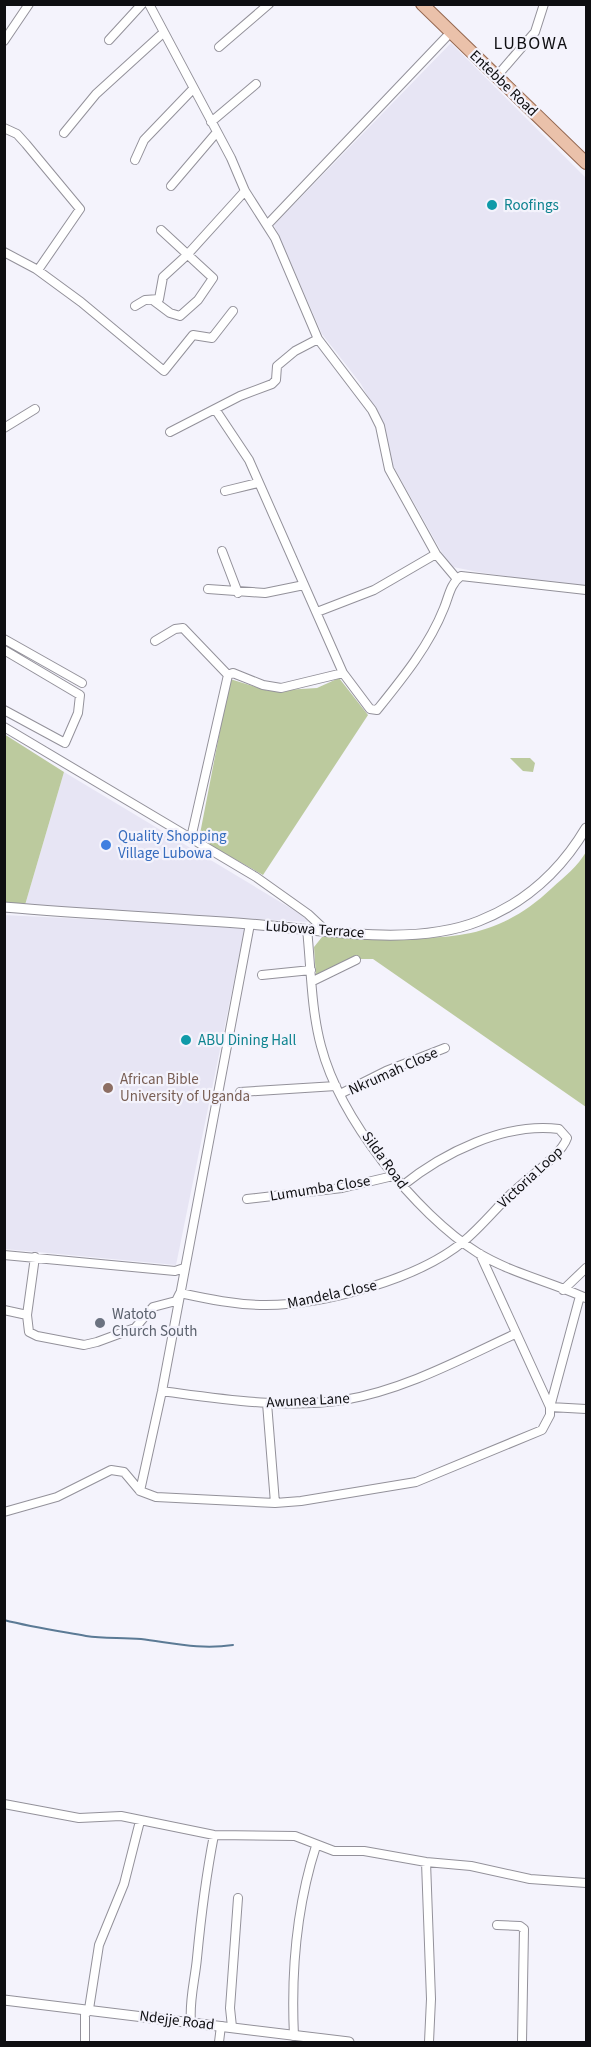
<svg xmlns="http://www.w3.org/2000/svg" width="591" height="2047" font-family="'Source Sans 3',sans-serif">
<style>
.built{fill:#e7e5f4}
.green{fill:#bcca9e}
.lines{fill:none;stroke-linecap:round;stroke-linejoin:round}
.stream{stroke:#5b7a95;stroke-width:2}
.minor-casing{stroke:#93919a;stroke-width:10}
.tertiary-casing{stroke:#93919a;stroke-width:11}
.primary-casing{stroke:#946750;stroke-width:14}
.minor{stroke:#fff;stroke-width:8}
.tertiary{stroke:#fff;stroke-width:9}
.primary{stroke:#eac1aa;stroke-width:12}
.culture-dot{fill:#0f9aa8;stroke:#f4f3fc;stroke-width:2}
.shop-dot{fill:#3f7fe0;stroke:#f4f3fc;stroke-width:2}
.education-dot{fill:#8d6e63;stroke:#f4f3fc;stroke-width:2}
.worship-dot{fill:#6b7280;stroke:#f4f3fc;stroke-width:2}
.labels{text-anchor:middle;stroke-width:4.5;stroke-linejoin:round;paint-order:stroke}
.street-label{font-size:15px;fill:#0e0e11;stroke:#f4f3fc}
.culture-label{font-size:15px;fill:#0d838f;stroke:#f4f3fc;text-anchor:start}
.shop-label{font-size:15px;fill:#366cbe;stroke:#f4f3fc;text-anchor:start}
.education-label{font-size:15px;fill:#785e54;stroke:#f4f3fc;text-anchor:start}
.worship-label{font-size:15px;fill:#5b616d;stroke:#f4f3fc;text-anchor:start}
.quarter-label{font-size:18px;letter-spacing:1.5px;fill:#0e0e11;stroke:#f4f3fc}
</style>
<rect width="100%" height="100%" fill="#f4f3fc"/>
<path class="built" d="M 451,43 L 586,178 L 586,588 L 478,572 L 453,567 L 446,560 L 391,462 L 383,425 L 361,384 L 322,334 L 274,225 Z
M 64,772 L 302,915 L 308,922 L 25,905 Z
M 4,915 L 245,927 L 176,1265 L 5,1249 Z"/>
<path class="green" d="M 339,678 L 368,715 L 263,875 L 199,839 L 230,679 L 269,691 L 317,688 Z
M 4,734 L 64,772 L 25,905 L 5,904 Z
M 510,758 L 530,758 L 535,763 L 533,772 L 523,771 Z
M 586,852 L 586,1107 L 373,959 L 349,959 L 316,977 L 314,947 L 322,937 C 411,931 477,959 552,888 C 564,877 578,866 586,852 Z"/>
<g class="lines">
<path class="stream" d="M 4,1620 C 31,1627 58,1631 86,1636 C 104,1639 123,1637 141,1639 C 173,1643 200,1650 233,1645"/>
<defs>
<path id="minor" d="M 149,4 L 231,158 L 245,191 L 275,238 L 318,339 L 372,410 L 380,426 L 389,469 L 436,554 L 457,579
M 109,40 L 142,4
M 4,41 L 29,4
M 219,47 L 269,4
M 497,76 L 535,32 L 544,4
M 211,122 L 256,84
M 4,128 L 17,134 L 26,144 L 80,209 L 38,270
M 64,133 L 96,94 L 163,33
M 135,160 L 144,140 L 192,90
M 171,186 L 217,132
M 268,224 L 451,32
M 4,252 L 36,269 L 81,302 L 164,371 L 193,335 L 212,338 L 233,311
M 154,301 L 170,313 L 180,316 L 198,300 L 213,278 L 161,230
M 135,306 L 145,300 L 159,299 L 163,277 L 187,255 L 245,191
M 215,409 L 249,460 L 343,673 L 370,709 L 377,710 C 402,679 429,646 444,608 C 449,596 450,584 461,576 L 586,590
M 4,428 L 35,409
M 170,432 L 240,396 L 272,384 L 276,380 L 277,366 L 295,351 L 318,339
M 225,491 L 258,483
M 222,551 L 238,593
M 208,589 L 265,593 L 304,585
M 317,612 L 374,590 L 436,554
M 4,639 L 82,683
M 155,641 L 175,629 L 183,628 L 228,675
M 4,650 L 80,695 L 78,713 L 65,743 L 4,710
M 4,727 L 256,877 L 308,914 L 325,930
M 191,838 L 228,675 L 233,673 L 263,685 L 281,688 L 343,673
M 307,929 C 311,967 311,1009 321,1046 C 340,1119 415,1213 478,1253 C 511,1273 551,1282 586,1298
M 262,975 L 311,970
M 313,981 L 356,960
M 240,1092 L 336,1086
M 340,1094 L 386,1071 L 445,1048
M 247,1199 L 342,1188 L 393,1176
M 4,1255 L 175,1271 L 184,1268
M 563,1290 L 586,1268
M 580,1296 L 550,1407 L 586,1409
M 4,1310 L 27,1315 L 29,1332 L 37,1336 L 84,1345 L 97,1342 L 135,1328 L 153,1307 L 176,1301 L 180,1293 C 208,1299 236,1305 266,1305 C 323,1305 419,1279 464,1241 C 481,1227 496,1208 512,1193 C 527,1178 561,1156 567,1138 L 559,1129 C 505,1122 443,1153 402,1186
M 27,1315 L 35,1257
M 162,1391 C 222,1399 283,1409 344,1400 C 404,1390 461,1359 515,1334
M 267,1403 L 275,1503
M 140,1491 L 162,1391 L 250,924
M 4,1512 L 57,1497 L 111,1470 L 124,1472 L 140,1491 L 156,1497 L 275,1503 L 301,1501 L 416,1482 L 542,1430 L 550,1415 L 550,1407 L 480,1254
M 4,1804 L 79,1818 L 121,1816 L 214,1835 L 295,1836 L 334,1851 L 364,1851 L 426,1862 L 471,1866 L 530,1879 L 586,1883
M 426,1862 L 431,1999 L 429,2042
M 497,1925 L 520,1926 L 524,1929 L 522,2042
M 191,2022 C 189,2000 195,1980 197,1958 C 201,1916 206,1876 214,1835
M 232,2027 L 230,2008 L 238,1898
M 294,2036 C 291,1973 297,1905 316,1846
M 85,2042 L 85,2015 L 89,2009 L 99,1945 L 124,1884 L 140,1821
M 219,2042 L 221,2026"/>
<path id="tertiary" d="M 4,907 C 86,914 168,918 249,924 C 319,929 412,948 479,921 C 525,903 561,870 586,828
M 4,2000 L 349,2042"/>
<path id="primary" d="M 422,4 L 586,163"/>
</defs>
<use href="#minor" class="minor-casing"/>
<use href="#tertiary" class="tertiary-casing"/>
<use href="#primary" class="primary-casing"/>
<use href="#minor" class="minor"/>
<use href="#tertiary" class="tertiary"/>
<use href="#primary" class="primary"/>
</g>
<g class="culture-dot">
<circle cx="492" cy="205" r="6"/>
<circle cx="186" cy="1040" r="6"/>
</g>
<circle class="shop-dot" cx="106" cy="845" r="6"/>
<circle class="education-dot" cx="108" cy="1088" r="6"/>
<circle class="worship-dot" cx="100" cy="1323" r="6"/>
<g class="labels">
<g class="street-label">
<text transform="translate(504 83) rotate(44)" y="5">Entebbe Road</text>
<text transform="translate(315 929) rotate(4)" y="5">Lubowa Terrace</text>
<text transform="translate(393 1071) rotate(-24)" y="5">Nkrumah Close</text>
<text transform="translate(385 1160) rotate(54)" y="5">Silda Road</text>
<text transform="translate(530 1177) rotate(-43)" y="5">Victoria Loop</text>
<text transform="translate(320 1188) rotate(-9)" y="5">Lumumba Close</text>
<text transform="translate(332 1294) rotate(-12)" y="5">Mandela Close</text>
<text transform="translate(308 1400) rotate(-3)" y="5">Awunea Lane</text>
<text transform="translate(177 2020) rotate(7)" y="5">Ndejje Road</text>
</g>
<g class="culture-label">
<text x="504" y="210">Roofings</text>
<text x="198" y="1045">ABU Dining Hall</text>
</g>
<g class="shop-label">
<text x="118" y="841">Quality Shopping<tspan x="118" dy="17">Village Lubowa</tspan></text>
</g>
<g class="education-label">
<text x="120" y="1084">African Bible<tspan x="120" dy="17">University of Uganda</tspan></text>
</g>
<g class="worship-label">
<text x="112" y="1319">Watoto<tspan x="112" dy="17">Church South</tspan></text>
</g>
<g class="quarter-label">
<text x="531" y="49">LUBOWA</text>
</g>
</g>
<rect width="591" height="2047" fill="none" stroke="#0e0e11" stroke-width="12"/>
</svg>
